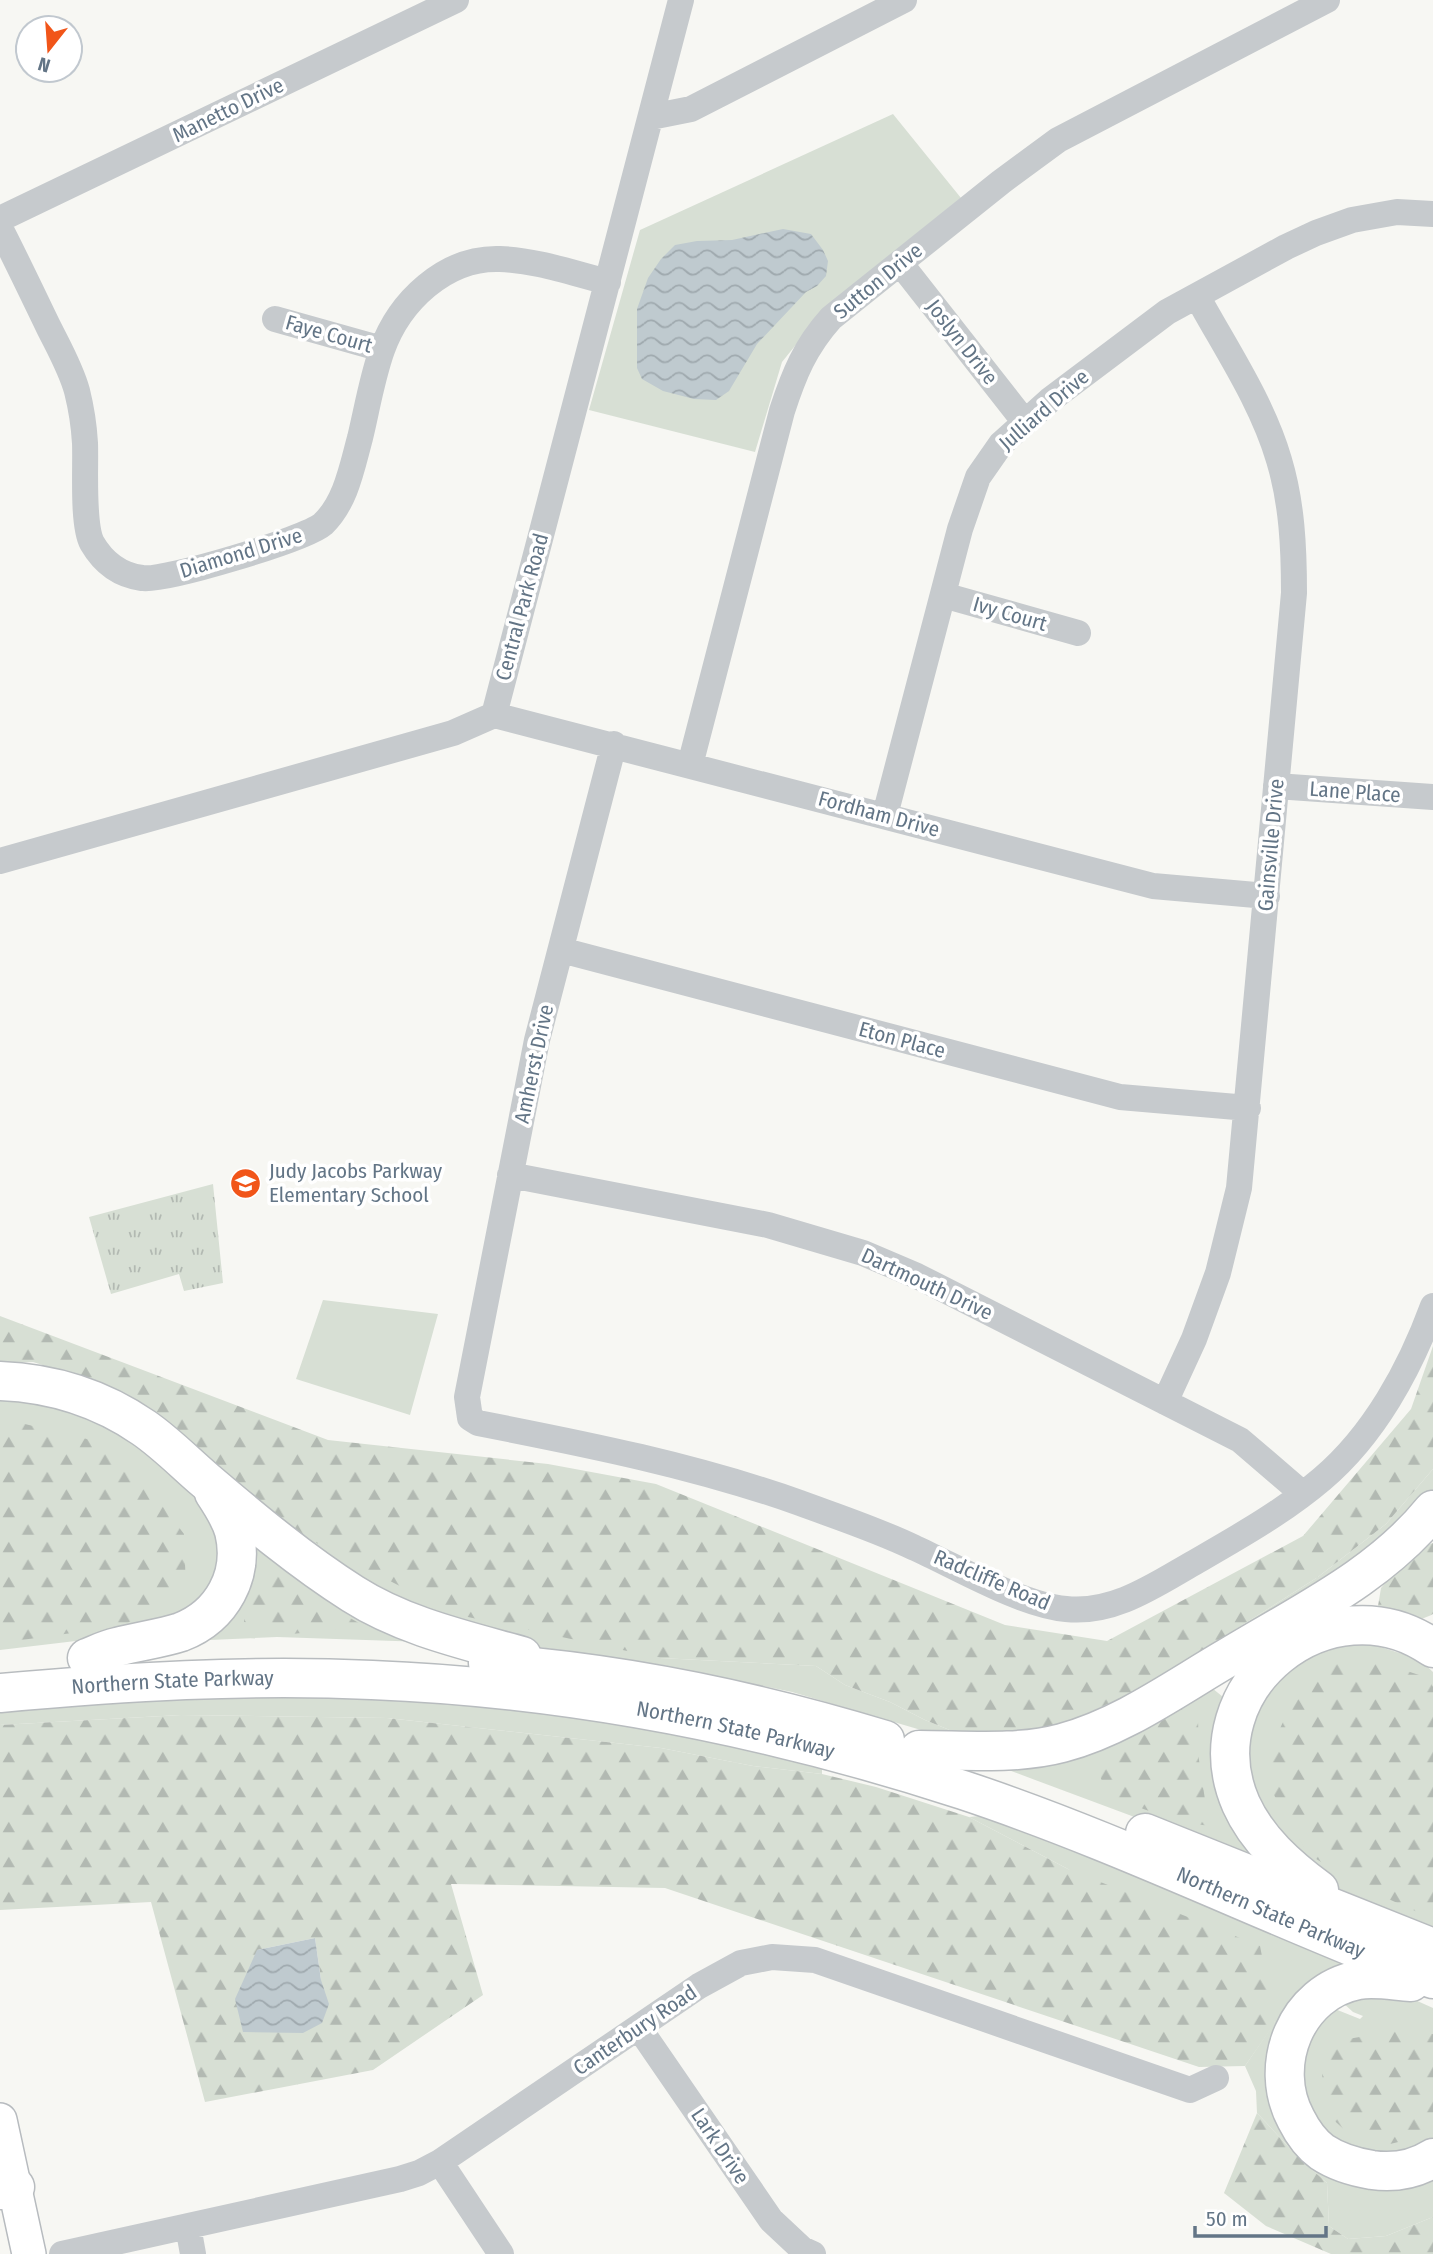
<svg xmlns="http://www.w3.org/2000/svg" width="1433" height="2254" font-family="'Fira Sans Condensed',sans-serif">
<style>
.grass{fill:#d7dfd4}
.forest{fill:url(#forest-firs);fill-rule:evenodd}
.park{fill:url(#park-tufts)}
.water{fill:url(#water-waves)}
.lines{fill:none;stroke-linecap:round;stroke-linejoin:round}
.major-casing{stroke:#b7bbbf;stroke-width:36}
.highway-casing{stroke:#b8bcbf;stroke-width:41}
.minor{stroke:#c6cacd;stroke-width:26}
.major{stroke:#fff;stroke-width:33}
.highway{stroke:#fff;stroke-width:38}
.labels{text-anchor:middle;stroke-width:7;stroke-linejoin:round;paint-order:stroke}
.street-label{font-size:21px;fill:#637586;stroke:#fff}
.poi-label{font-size:21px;fill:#637586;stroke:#fff;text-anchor:start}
</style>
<defs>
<pattern id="forest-firs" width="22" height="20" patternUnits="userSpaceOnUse" patternTransform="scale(1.75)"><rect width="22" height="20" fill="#d7dfd4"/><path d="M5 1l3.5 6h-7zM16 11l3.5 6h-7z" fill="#b2b9b2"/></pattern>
<pattern id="park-tufts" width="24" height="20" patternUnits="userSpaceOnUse" patternTransform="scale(1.75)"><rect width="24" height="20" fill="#d7dfd4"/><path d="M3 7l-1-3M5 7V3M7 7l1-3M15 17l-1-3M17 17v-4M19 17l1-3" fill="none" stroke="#b2b9b2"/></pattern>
<pattern id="water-waves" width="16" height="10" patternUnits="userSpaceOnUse" patternTransform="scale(1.75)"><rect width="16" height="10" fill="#bfcacf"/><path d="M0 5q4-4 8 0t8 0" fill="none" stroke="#9fa9ae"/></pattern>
</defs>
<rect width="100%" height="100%" fill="#f7f7f3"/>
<path class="grass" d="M 893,114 L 961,198 L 828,305 L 782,362 L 755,452 L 589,410 L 640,230 Z
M 323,1300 L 438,1314 L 410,1415 L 296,1379 Z
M 0,1395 L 83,1413 L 130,1441 L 191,1487 L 217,1513 L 226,1573 L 168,1630 L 0,1650 Z
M 1433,1469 L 1433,1494 L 1410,1523 L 1094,1726 L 1026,1741 L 1143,1688 L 1318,1577 L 1386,1524 Z
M 301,1535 L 660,1658 L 816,1666 L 845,1685 L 890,1702 L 925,1720 L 979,1742 L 938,1735 L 792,1692 L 662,1665 L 498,1641 L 365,1591 Z
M 246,1541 L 425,1642 L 277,1637 L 186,1641 Z
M 1364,1642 L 1419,1659 L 1433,1672 L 1433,1927 L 1344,1891 L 1311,1874 L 1265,1828 L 1248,1777 L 1246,1731 L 1268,1689 L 1308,1652 Z
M 1207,1684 L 1228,1701 L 1255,1845 L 1248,1853 L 1164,1828 L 1003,1768 Z
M 340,1693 L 496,1706 L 616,1722 L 822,1764 L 822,1774 L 753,1766 L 661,1748 L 387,1718 L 181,1715 L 0,1725 L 0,1710 L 49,1705 Z
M 990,1815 L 1372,1971 L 1316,1984 L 1293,2141 L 1433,2176 L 1433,2217 L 1386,2236 L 1348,2239 L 1329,2226 L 1327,2183 L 1299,2158 L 1257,2113 L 1256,2091 L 1245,2066 L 1275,2022 L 1068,1869 L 969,1817 Z
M 1404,1995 L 1433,2008 L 1433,2141 L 1380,2159 L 1337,2143 L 1310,2118 L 1299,2090 L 1303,2053 L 1318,2024 L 1335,2009 L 1360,2019 L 1363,2016 L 1353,2012 L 1342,2002 L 1367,1996 Z"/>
<path class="forest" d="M 0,1316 L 328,1440 L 548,1464 L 656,1484 L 1005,1625 L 1107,1641 L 1303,1536 L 1411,1409 L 1433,1346 L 1433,1469 L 1386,1524 L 1318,1577 L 1143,1688 L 1026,1741 L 979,1742 L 925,1720 L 890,1702 L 845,1685 L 816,1666 L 660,1658 L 454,1614 L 301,1535 L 91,1380 L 33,1362 L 0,1363 Z
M 0,1418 L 91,1440 L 140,1476 L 184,1534 L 186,1591 L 122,1626 L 0,1643 Z
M 1433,1543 L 1433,1614 C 1410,1626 1397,1622 1378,1606 L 1381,1588 L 1414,1549 Z
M 280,1573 L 317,1599 L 364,1626 L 292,1634 L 244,1622 L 248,1588 Z
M 1368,1658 L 1428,1678 L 1433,1687 L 1433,1919 L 1364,1888 L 1308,1854 L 1274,1795 L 1270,1750 L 1296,1694 L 1335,1660 Z
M 1179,1708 L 1198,1718 L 1199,1760 L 1209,1826 C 1171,1821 1140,1809 1106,1792 L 1096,1765 L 1114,1750 Z
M 181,1715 L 387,1718 L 661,1748 L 753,1766 L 822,1774 L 876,1787 L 969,1817 L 1068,1869 L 1260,1946 L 1275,2023 L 1245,2066 L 1199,2067 L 665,1888 L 451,1884 L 483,1995 L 373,2070 L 205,2102 L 151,1902 L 0,1910 L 0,1725 ZM 315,1938 L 321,1980 L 257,1950 Z
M 1395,2031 L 1433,2034 L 1433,2121 L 1423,2136 L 1390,2144 L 1349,2134 L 1325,2112 L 1321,2060 L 1342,2040 Z
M 1257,2113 L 1299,2158 L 1327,2183 L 1329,2226 L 1348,2239 L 1386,2236 L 1433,2217 L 1433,2254 L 1331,2254 L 1266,2226 L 1224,2193 Z"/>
<path class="park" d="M 213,1184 L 223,1283 L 184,1291 L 179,1274 L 111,1294 L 89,1217 Z"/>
<path class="water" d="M 783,229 L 811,234 L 823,250 L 828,261 L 826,276 L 817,286 L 806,292 L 757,344 L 729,391 L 716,400 L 694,399 L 663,391 L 642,379 L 637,368 L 637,309 L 648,278 L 661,259 L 675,245 L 697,241 L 732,240 Z
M 315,1938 L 321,1980 L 329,2004 L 322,2023 L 303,2033 L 243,2032 L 235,1999 L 257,1950 Z"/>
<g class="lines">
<defs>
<path id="major" d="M 0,2120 L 29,2254"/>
<g id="highway">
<path d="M 0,1381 C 52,1383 102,1399 144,1428 C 167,1444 185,1463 205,1480 C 252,1520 301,1561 353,1594 C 403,1626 465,1640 522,1656"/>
<path d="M 87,1658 C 97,1654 107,1649 117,1647 C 138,1641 160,1639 181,1632 C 222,1616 245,1575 234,1531 C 230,1517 222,1505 214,1493"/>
<path d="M 488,1663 C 624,1673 754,1700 885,1740"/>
<path id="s1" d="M 0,1693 C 124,1682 247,1674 372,1680 C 572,1688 773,1728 963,1790 C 1123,1843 1275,1919 1433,1979"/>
<path d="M 919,1750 C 966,1750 1017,1755 1062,1743 C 1122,1727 1174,1689 1227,1658 C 1299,1614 1379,1577 1433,1510"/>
<path d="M 1145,1833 L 1433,1948"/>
<path d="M 1319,1890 C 1288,1867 1257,1840 1241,1804 C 1190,1687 1330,1576 1433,1648"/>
<path d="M 1411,1982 C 1394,1981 1375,1977 1358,1980 C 1296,1992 1267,2065 1296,2119 C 1302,2131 1311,2144 1322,2152 C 1337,2162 1354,2167 1372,2170 C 1394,2173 1414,2170 1433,2158"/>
<path d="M 0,2190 L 15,2187"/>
</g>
</defs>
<use href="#major" class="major-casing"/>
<use href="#highway" class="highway-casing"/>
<path class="minor" d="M 651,117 L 691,109 L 904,0
M 0,219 L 456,0
M 0,228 C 17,261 33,295 49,328 C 59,348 71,369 77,391 C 81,407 84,426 85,443 C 86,467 82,524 92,543 C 103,562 119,575 142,578 C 163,582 306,539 323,524 C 346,502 352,467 360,438 C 367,409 372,378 382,350 C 399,302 445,257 500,259 C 536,260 572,273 608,282
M 900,263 L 1024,421
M 275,319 L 382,349
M 943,595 L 1078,633
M 494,715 L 1153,886 L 1267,896
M 614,744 L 537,1040 L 467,1397 L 470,1418 L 478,1423 C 586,1444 696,1466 800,1503 C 838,1517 878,1530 915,1548 C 957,1567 1021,1605 1066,1609 C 1112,1614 1152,1587 1190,1565 C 1235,1539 1282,1513 1322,1479 C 1374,1435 1410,1369 1433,1306
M 690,765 L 782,411 C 794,374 805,347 831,318 L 1001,182 L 1058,140 L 1327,0
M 1276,786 L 1433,797
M 885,815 L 960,529 L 978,477 L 1001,444 L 1050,400 L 1167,312 L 1286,247 L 1316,233 L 1352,220 L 1397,212 L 1433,214
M 0,861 L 453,733 L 494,715 L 681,0
M 561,950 L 1120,1097 L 1248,1108
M 510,1175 L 768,1225 L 863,1253 L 917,1276 L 1240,1440 L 1303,1494
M 1165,1402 L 1194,1339 L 1218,1273 L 1239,1188 L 1294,593 C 1294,548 1292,503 1279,460 C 1262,402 1226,349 1197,296
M 639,2028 L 771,2220 L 802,2249 L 813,2254
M 440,2162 L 501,2254
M 188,2226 L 193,2254
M 62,2254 L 400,2179 L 419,2173 L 440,2162 L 699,1986 L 741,1963 L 772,1957 L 815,1960 L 1190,2090 L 1216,2078"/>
<use href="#major" class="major"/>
<use href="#highway" class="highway"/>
</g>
<defs>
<symbol id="school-disc" viewBox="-11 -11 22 22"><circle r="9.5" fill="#f15519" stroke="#fff"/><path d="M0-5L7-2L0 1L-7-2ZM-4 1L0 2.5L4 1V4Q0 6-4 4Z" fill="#fff"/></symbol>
</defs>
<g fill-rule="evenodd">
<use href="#school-disc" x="228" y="1166" width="35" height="35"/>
</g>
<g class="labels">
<g class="street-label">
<text transform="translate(228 110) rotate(-26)" y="7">Manetto Drive</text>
<text transform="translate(878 281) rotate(-39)" y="7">Sutton Drive</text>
<text transform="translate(329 334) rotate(16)" y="7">Faye Court</text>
<text transform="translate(962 342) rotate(52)" y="7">Joslyn Drive</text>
<text transform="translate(1044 410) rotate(-41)" y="7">Julliard Drive</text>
<text transform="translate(241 553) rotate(-17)" y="7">Diamond Drive</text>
<text transform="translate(522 607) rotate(-75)" y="7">Central Park Road</text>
<text transform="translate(1010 614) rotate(16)" y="7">Ivy Court</text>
<text transform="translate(1355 792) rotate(4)" y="7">Lane Place</text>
<text transform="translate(879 814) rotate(15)" y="7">Fordham Drive</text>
<text transform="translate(1271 845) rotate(-85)" y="7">Gainsville Drive</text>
<text transform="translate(902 1040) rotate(15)" y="7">Eton Place</text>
<text transform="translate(534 1064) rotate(-78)" y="7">Amherst Drive</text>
<text transform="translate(927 1284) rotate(25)" y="7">Dartmouth Drive</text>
<text transform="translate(992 1580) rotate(23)" y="7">Radcliffe Road</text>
<text dy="7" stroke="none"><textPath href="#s1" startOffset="173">Northern State Parkway</textPath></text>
<text dy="7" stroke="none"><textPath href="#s1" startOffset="740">Northern State Parkway</textPath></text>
<text dy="7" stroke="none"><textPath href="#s1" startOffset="1307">Northern State Parkway</textPath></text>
<text transform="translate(635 2030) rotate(-34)" y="7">Canterbury Road</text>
<text transform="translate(720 2146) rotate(56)" y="7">Lark Drive</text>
</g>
<g class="poi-label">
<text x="269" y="1178">Judy Jacobs Parkway<tspan x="269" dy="24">Elementary School</tspan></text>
</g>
</g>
<g transform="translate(49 49) rotate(197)"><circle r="33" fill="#ffffff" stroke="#c1c8cf" stroke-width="2"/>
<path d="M0-5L12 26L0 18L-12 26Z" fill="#f15519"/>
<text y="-10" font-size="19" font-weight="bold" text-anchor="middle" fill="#637586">N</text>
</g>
<path d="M1195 2226v10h131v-10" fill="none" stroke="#637586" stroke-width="3.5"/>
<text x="1206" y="2226" font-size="21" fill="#637586" stroke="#ffffff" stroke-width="5" paint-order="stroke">50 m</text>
</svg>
